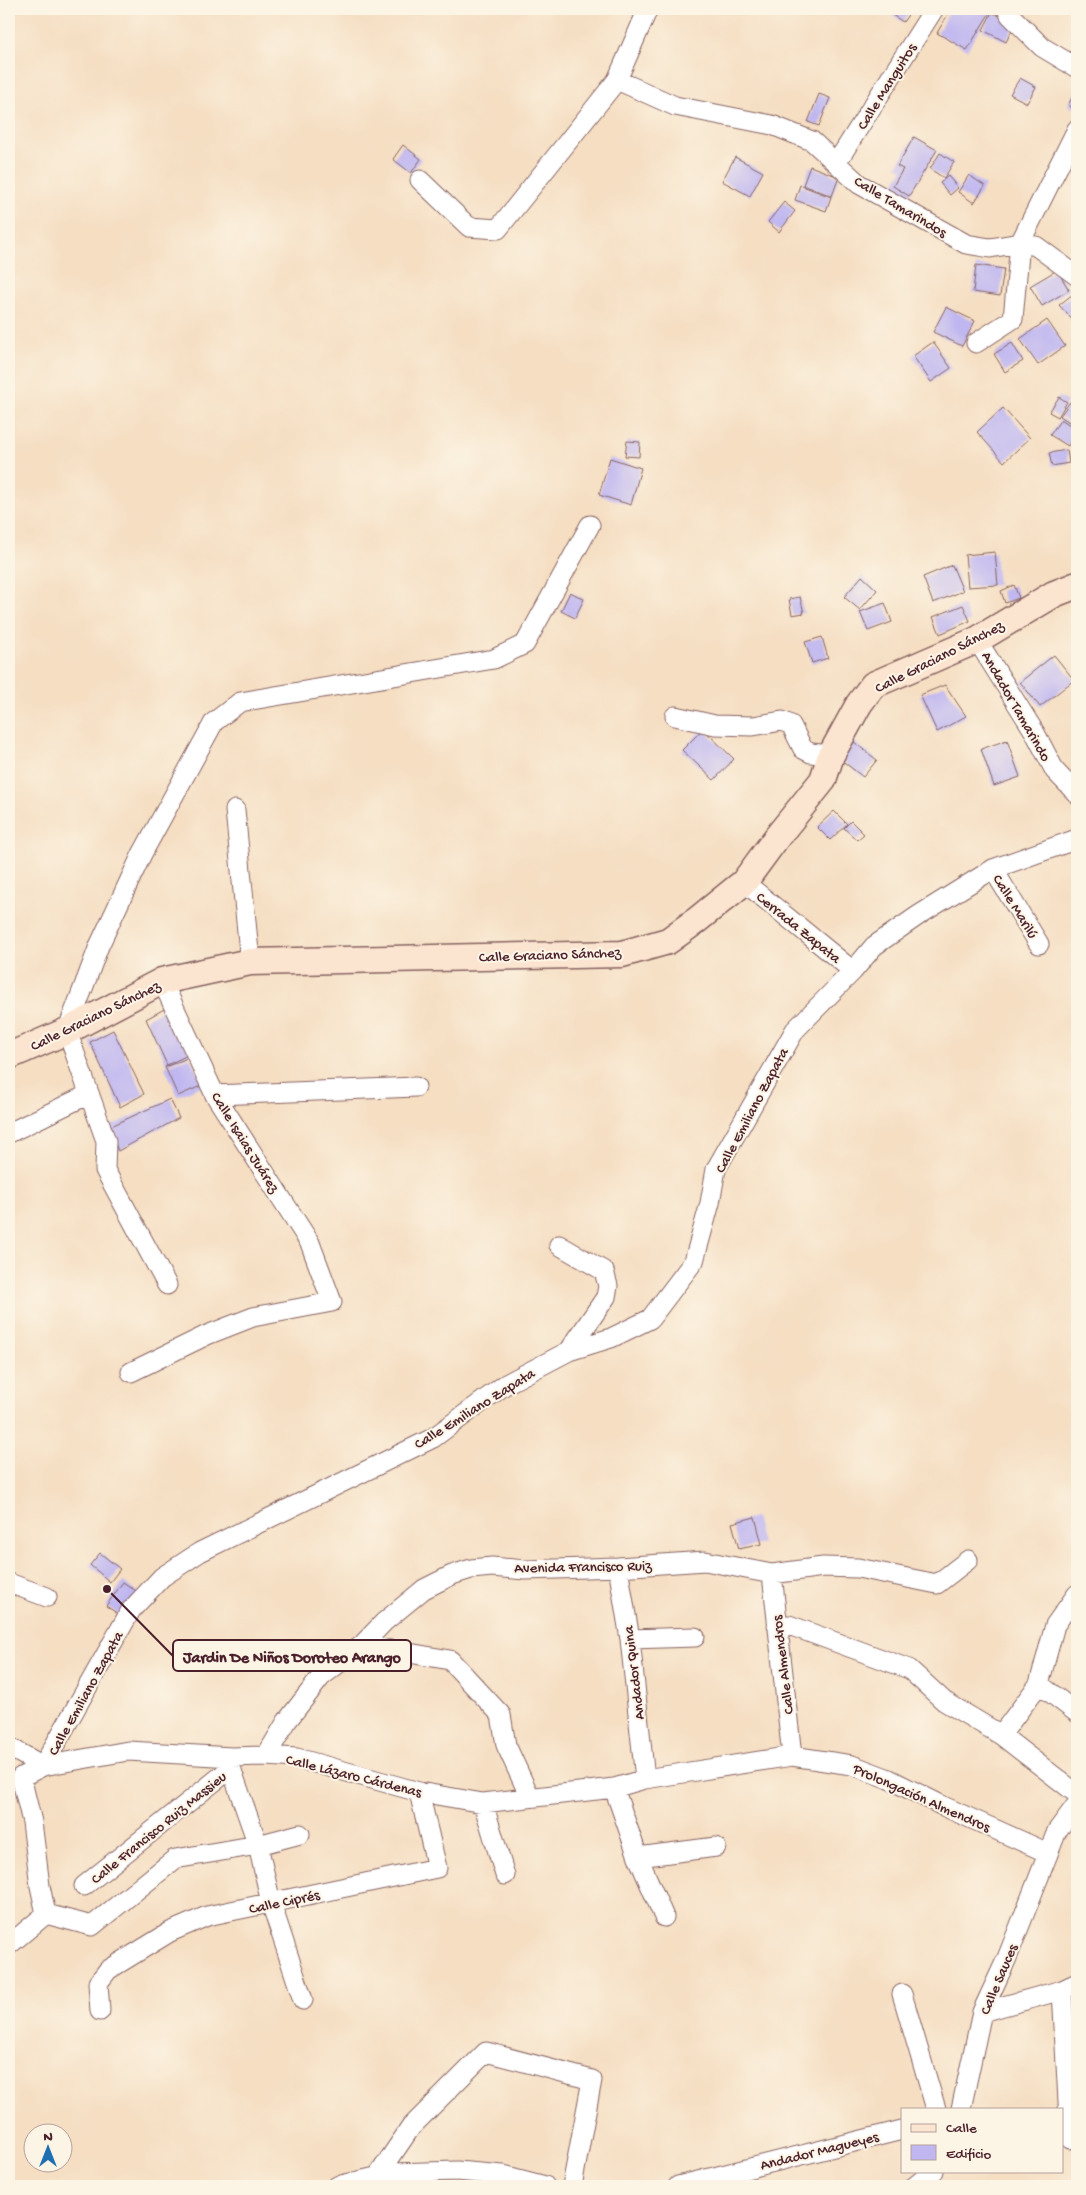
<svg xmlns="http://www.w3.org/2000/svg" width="1086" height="2195" font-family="'Gochi Hand',sans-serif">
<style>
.building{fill:#c0b7f0}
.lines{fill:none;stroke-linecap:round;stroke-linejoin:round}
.street-casing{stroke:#866260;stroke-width:21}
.secondary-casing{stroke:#866260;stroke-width:29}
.street{stroke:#fff;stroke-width:19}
.secondary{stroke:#fce5d0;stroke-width:26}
.labels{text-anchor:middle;stroke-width:4;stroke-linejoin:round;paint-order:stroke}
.street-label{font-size:15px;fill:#4a1f2b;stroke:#fcf5e5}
.leader{fill:none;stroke:#4a1f2b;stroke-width:2}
.callout-dot{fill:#4a1f2b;stroke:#fcf5e5;stroke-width:2}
.callout{fill:#fcf5e5;stroke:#4a1f2b;stroke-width:2}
.callout-label{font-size:16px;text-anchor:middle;font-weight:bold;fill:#4a1f2b}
</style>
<rect width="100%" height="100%" fill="#fcf5e5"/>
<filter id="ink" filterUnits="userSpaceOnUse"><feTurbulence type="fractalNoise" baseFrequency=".02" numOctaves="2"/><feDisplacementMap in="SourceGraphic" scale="10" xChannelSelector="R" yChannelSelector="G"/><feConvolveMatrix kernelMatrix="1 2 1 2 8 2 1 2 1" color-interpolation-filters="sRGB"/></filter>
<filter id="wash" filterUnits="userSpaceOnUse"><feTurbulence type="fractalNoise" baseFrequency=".0096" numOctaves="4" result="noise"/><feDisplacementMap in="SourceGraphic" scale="20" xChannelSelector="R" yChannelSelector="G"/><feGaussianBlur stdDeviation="1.12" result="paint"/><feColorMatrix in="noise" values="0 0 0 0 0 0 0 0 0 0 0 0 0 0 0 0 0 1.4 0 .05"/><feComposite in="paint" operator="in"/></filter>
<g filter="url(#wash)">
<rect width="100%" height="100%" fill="#f5dec2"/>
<g id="blocks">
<path class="building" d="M 883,9 L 912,9 L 903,22 Z
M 951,9 L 992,9 L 967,50 L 937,33 Z
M 992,12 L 1015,24 L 1006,42 L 983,30 Z
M 1020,78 L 1036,87 L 1027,103 L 1010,94 Z
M 1077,89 L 1077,110 L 1068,105 Z
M 819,94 L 830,98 L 819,126 L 808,122 Z
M 914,137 L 937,150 L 909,196 L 893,186 L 903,169 L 897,166 Z
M 403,145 L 421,159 L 411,173 L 393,159 Z
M 940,153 L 954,162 L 944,178 L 930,169 Z
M 735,157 L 763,172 L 750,196 L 722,181 Z
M 810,166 L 839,177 L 832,196 L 803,185 Z
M 969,175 L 985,186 L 974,203 L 958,192 Z
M 948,176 L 958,188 L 950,195 L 940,183 Z
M 800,185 L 831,197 L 826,211 L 795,200 Z
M 784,202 L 795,211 L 779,232 L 768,222 Z
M 976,265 L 1004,269 L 1000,296 L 973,292 Z
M 1057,270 L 1069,290 L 1042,306 L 1030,286 Z
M 1073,294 L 1077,300 L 1076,324 L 1059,305 Z
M 946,307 L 975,321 L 962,346 L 933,332 Z
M 1047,320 L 1065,346 L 1038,365 L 1020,339 Z
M 933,342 L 951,368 L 931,382 L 913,356 Z
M 1012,343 L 1023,361 L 1005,372 L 994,354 Z
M 1059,397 L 1067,402 L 1058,417 L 1049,412 Z
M 1070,402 L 1077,407 L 1077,427 L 1060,416 Z
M 1003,408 L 1030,438 L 1004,462 L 977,432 Z
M 1061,419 L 1077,430 L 1068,446 L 1050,435 Z
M 627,441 L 640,442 L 639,457 L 625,456 Z
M 1067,450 L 1069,463 L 1052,466 L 1049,453 Z
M 610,458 L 641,468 L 631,505 L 599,495 Z
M 995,552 L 998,585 L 968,587 L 965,555 Z
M 952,565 L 963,591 L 933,603 L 923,577 Z
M 862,576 L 877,590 L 860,610 L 844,597 Z
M 1014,585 L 1019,598 L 1005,603 L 1001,591 Z
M 570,592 L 584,599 L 575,618 L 561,611 Z
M 800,597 L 804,613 L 792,615 L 789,599 Z
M 885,603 L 892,622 L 868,631 L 860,612 Z
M 963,605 L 970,621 L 940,634 L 933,617 Z
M 822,637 L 828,658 L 812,663 L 805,642 Z
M 1054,655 L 1074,680 L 1040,707 L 1020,682 Z
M 945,685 L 966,716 L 937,732 L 920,695 Z
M 703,729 L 734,759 L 714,780 L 682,750 Z
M 1007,740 L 1020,777 L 994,786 L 981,749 Z
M 854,742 L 877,760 L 863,777 L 840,759 Z
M 834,811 L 847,824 L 830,840 L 817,827 Z
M 851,821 L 864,834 L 857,840 L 844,828 Z
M 168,1007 L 190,1054 L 167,1065 L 146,1019 Z
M 113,1030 L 144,1094 L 120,1107 L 90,1042 Z
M 190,1057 L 203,1085 L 178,1096 L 165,1067 Z
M 170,1099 L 179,1118 L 118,1151 L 109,1127 Z
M 755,1517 L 762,1544 L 739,1549 L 732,1523 Z
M 100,1553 L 120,1569 L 110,1582 L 90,1565 Z
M 123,1582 L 139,1593 L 123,1617 L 106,1606 Z"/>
</g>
</g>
<g filter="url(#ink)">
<use href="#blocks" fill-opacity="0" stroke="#866260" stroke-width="1"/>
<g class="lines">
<defs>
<path id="street" d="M 1007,9 L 1010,15 L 1042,47 L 1077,68
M 617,80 L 675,106 L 772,125 L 812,141 L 859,184 L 966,244 L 990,248 L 1020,243 L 1036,246 L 1077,276
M 837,162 L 934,9
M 420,180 L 469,227 L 498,229 L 617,80 L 648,9
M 976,343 L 1013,319 L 1020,243 L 1077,129
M 977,640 L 1034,731 L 1055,771 L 1077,794
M 675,716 L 715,725 L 753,726 L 782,721 L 791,725 L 803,749 L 811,753 L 831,755
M 235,810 L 250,962
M 993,869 L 1039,944
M 744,882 L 853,971
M 215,1095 L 416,1087
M 9,1133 L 89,1094
M 559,1245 L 604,1271 L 608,1286 L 606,1297 L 569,1351
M 167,1285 L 105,1170 L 106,1141 L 67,1031 L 99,946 L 142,854 L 214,722 L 240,702 L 494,659 L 525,644 L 590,525
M 131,1372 L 207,1335 L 253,1317 L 332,1302 L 310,1243 L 215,1095 L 162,981
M 618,1567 L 630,1639 L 645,1779
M 772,1574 L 792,1756
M 9,1583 L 47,1597
M 777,1625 L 789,1625 L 909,1669 L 944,1701 L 1001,1735 L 1077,1794
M 630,1639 L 695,1637
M 362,1645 L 450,1660 L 501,1715 L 506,1745 L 530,1797
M 1039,1684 L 1077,1713
M 1001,1735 L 1039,1684 L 1055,1625 L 1077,1594
M 9,1747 L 43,1766 L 128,1751 L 232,1757 L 266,1756 L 297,1758 L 419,1792 L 483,1803 L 614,1788 L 645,1779 L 792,1756 L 852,1765 L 889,1779 L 943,1806 L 1048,1853
M 266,1756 L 287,1721 L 321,1677 L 362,1645 L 384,1622 L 424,1589 L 452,1575 L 471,1569 L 492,1567 L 525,1570 L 618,1567 L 705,1561 L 772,1574 L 823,1567 L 858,1568 L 937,1584 L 968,1560
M 232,1757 L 231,1768 L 258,1845 L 271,1903 L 303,2000
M 614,1788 L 638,1857 L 664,1917
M 483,1803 L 505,1875
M 300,1834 L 258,1845 L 175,1859 L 92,1926 L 46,1914 L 40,1886 L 32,1822 L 21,1777 L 43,1766 L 131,1610 L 162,1577 L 200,1552 L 433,1438 L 506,1384 L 569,1351 L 611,1338 L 650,1319 L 694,1261 L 710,1203 L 716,1169 L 795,1030 L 853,971 L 874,946 L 919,915 L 993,869 L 1077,839
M 638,1857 L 716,1847
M 84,1886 L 231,1768
M 9,1945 L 46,1914
M 1062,1990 L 1070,2139
M 902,1994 L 936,2109
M 100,2011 L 98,1983 L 108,1970 L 170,1932 L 207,1916 L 437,1868 L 419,1792
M 982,2012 L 1062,1990 L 1077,1983
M 961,2109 L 982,2012 L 1007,1958 L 1057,1831 L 1077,1804
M 377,2177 L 411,2127 L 486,2052 L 592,2080 L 572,2186
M 337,2186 L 393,2173 L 457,2171 L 503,2175 L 545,2186
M 678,2186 L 902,2130
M 915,2186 L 934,2171"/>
<path id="secondary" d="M 9,1056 L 67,1031 L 162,981 L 250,962 L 622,954 L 668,941 L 697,920 L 744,882 L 777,837 L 823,780 L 831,755 L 859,704 L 873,685 L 977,640 L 1054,594 L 1077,585"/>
</defs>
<use href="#street" class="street-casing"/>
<use href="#secondary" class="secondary-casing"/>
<use href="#street" class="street"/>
<use href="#secondary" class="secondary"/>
</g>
</g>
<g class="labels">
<g class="street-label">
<text transform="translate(886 86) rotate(-58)" y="5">Calle Manguitos</text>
<text transform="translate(901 206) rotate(31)" y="5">Calle Tamarindos</text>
<text transform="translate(939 656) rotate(-27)" y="5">Calle Graciano Sánchez</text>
<text transform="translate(1017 706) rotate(60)" y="5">Andador Tamarindo</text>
<text transform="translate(1016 906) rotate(58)" y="5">Calle Marilú</text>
<text transform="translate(799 927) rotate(39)" y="5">Cerrada Zapata</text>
<text transform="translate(550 954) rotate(-2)" y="5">Calle Graciano Sánchez</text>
<text transform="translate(95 1015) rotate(-26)" y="5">Calle Graciano Sánchez</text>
<text transform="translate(751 1110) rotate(-62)" y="5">Calle Emiliano Zapata</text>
<text transform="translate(246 1142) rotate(58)" y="5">Calle Isaias Juárez</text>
<text transform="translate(474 1408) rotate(-32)" y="5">Calle Emiliano Zapata</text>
<text transform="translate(583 1566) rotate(-1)" y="5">Avenida Francisco Ruiz</text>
<text transform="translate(782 1665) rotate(-97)" y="5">Calle Almendros</text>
<text transform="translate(633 1673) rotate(-97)" y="5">Andador Quina</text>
<text transform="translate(85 1693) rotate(-61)" y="5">Calle Emiliano Zapata</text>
<text transform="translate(354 1775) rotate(14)" y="5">Calle Lázaro Cárdenas</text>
<text transform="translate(922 1797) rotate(24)" y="5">Prolongación Almendros</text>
<text transform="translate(158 1827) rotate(-39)" y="5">Calle Francisco Ruiz Massieu</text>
<text transform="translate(284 1901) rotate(-12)" y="5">Calle Ciprés</text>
<text transform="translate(998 1979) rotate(-67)" y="5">Calle Sauces</text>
<text transform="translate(819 2150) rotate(-14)" y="5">Andador Magueyes</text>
</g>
</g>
<path class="leader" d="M107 1589L173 1656"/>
<circle class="callout-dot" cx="107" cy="1589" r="5"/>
<rect class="callout" x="173" y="1640" width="238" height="31" rx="5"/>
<g class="callout-label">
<text x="292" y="1662">Jardin De Niños Doroteo Arango</text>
</g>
<rect width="1086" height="2195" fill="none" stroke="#fcf5e5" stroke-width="30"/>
<rect x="901" y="2108" width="162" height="65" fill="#fcf5e5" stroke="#b59f9b"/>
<rect x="911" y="2124" width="25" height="8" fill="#fce5d0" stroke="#b59f9b"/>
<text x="946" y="2132" font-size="15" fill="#4a1f2b">Calle</text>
<rect x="911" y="2145" width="25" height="15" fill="#c0b7f0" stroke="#b59f9b"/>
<text x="946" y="2158" font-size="15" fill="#4a1f2b">Edificio</text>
<g transform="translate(48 2148)"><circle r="24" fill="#fcf5e5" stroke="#b59f9b"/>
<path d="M0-4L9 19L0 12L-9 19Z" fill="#1f6fb2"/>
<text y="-8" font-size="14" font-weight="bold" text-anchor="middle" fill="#4a1f2b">N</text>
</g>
</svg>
